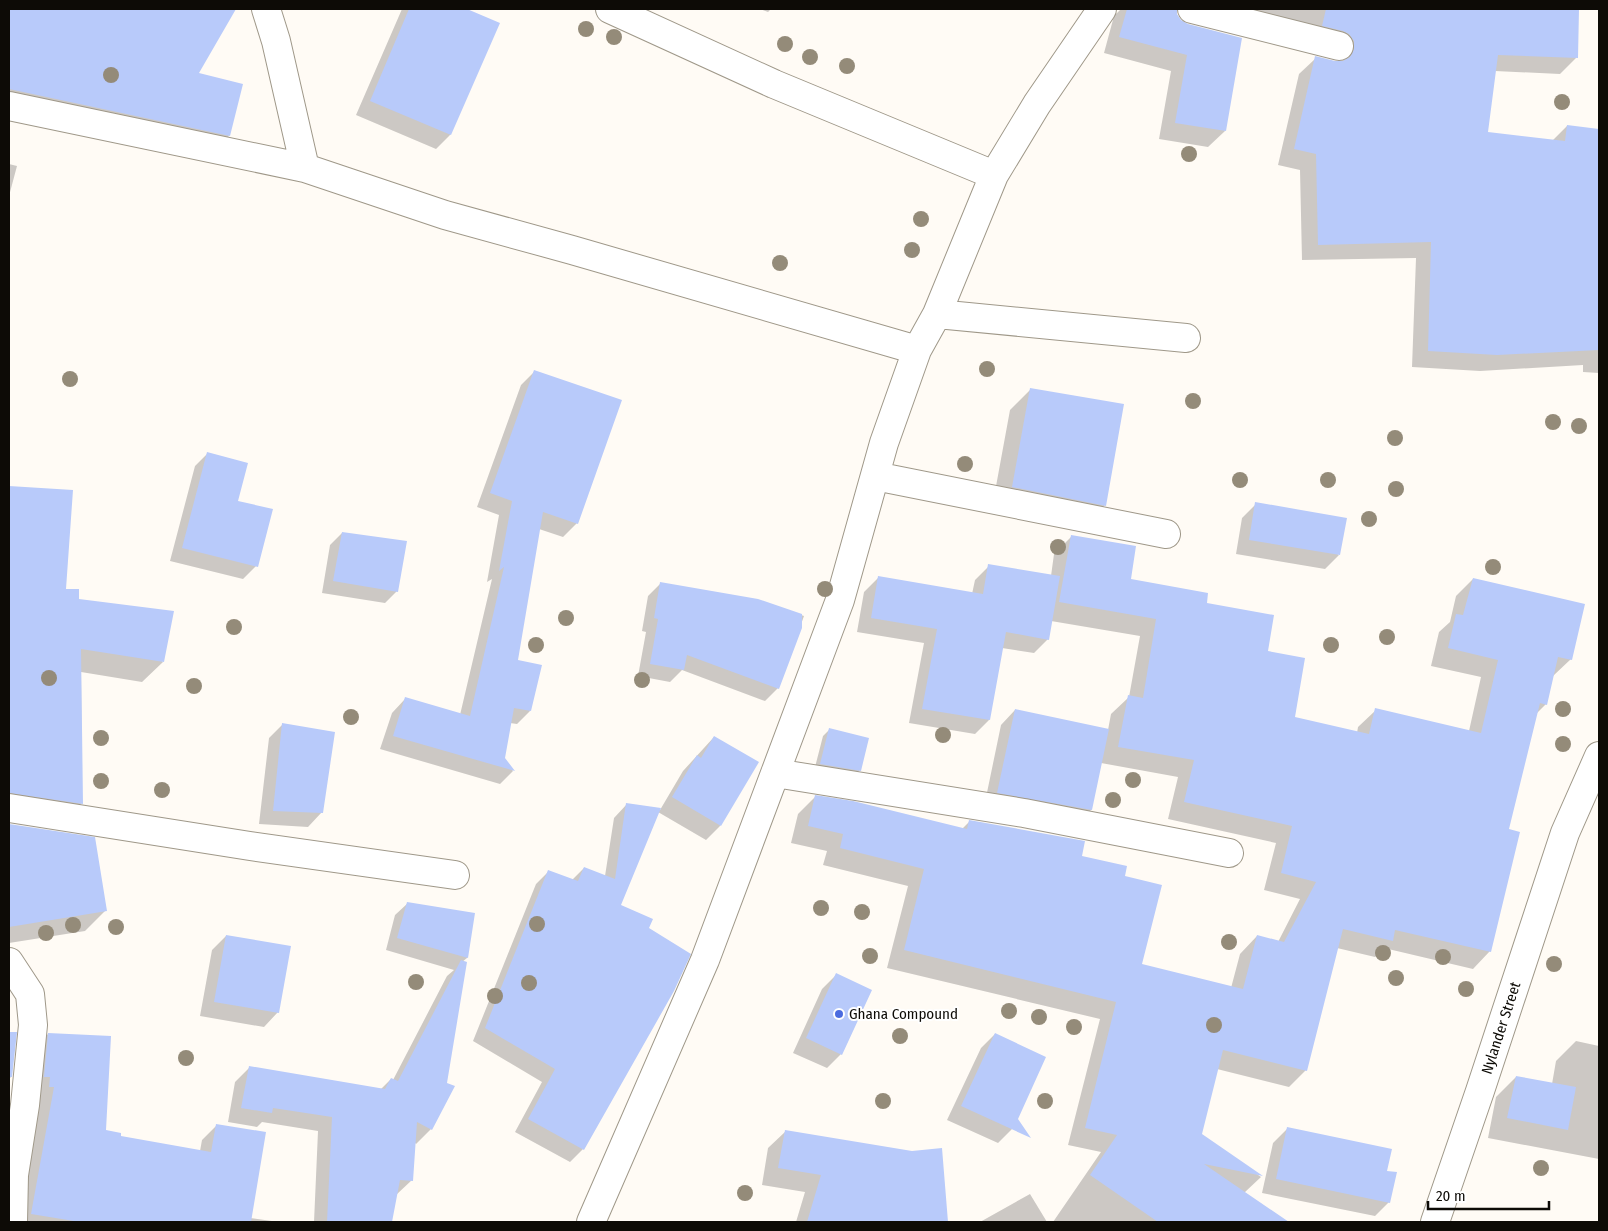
<svg xmlns="http://www.w3.org/2000/svg" width="1608" height="1231" font-family="'Fira Sans Condensed',sans-serif">
<style>
.shadow{fill:#0003}
.building{fill:#b8cafa}
.lines{fill:none;stroke-linecap:round;stroke-linejoin:round}
.minor-casing{stroke:#9f9889;stroke-width:30}
.minor{stroke:#fff;stroke-width:28}
.tree{fill:#948b79}
.poi-dot{fill:#4b6bdf;stroke:#fff;stroke-width:2}
.labels{text-anchor:middle;stroke-width:4;stroke-linejoin:round;paint-order:stroke}
.poi-label{font-size:15px;fill:#0d0b06;stroke:#fff;text-anchor:start}
.street-label{font-size:15px;fill:#0d0b06;stroke:#fff}
</style>
<rect width="100%" height="100%" fill="#fffbf5"/>
<path class="shadow" d="M 9,9 L 235,9 L 197,74 L 229,136 L 212,153 L 9,109 Z
M 402,9 L 463,9 L 498,24 L 450,135 L 436,149 L 356,115 Z
M 760,9 L 771,9 L 768,12 Z
M 1121,9 L 1578,9 L 1576,58 L 1560,74 L 1495,71 L 1486,133 L 1552,141 L 1567,126 L 1599,130 L 1599,373 L 1583,372 L 1583,365 L 1480,371 L 1412,367 L 1416,258 L 1302,260 L 1300,170 L 1278,165 L 1299,74 L 1316,58 L 1338,62 L 1338,58 L 1176,10 L 1176,13 L 1225,131 L 1208,147 L 1159,139 L 1171,71 L 1104,53 L 1114,16 Z
M 9,164 L 17,166 L 9,196 Z
M 535,371 L 577,523 L 563,537 L 539,529 L 516,661 L 530,711 L 517,724 L 510,723 L 504,759 L 513,771 L 500,784 L 380,749 L 392,713 L 405,699 L 460,715 L 492,579 L 487,582 L 499,515 L 477,507 L 521,385 Z
M 1031,389 L 1105,505 L 1084,526 L 992,508 L 1010,410 Z
M 208,453 L 236,501 L 256,566 L 243,579 L 170,561 L 195,466 Z
M 9,487 L 72,492 L 65,590 L 163,662 L 142,682 L 81,672 L 82,803 L 62,823 L 9,815 Z
M 1256,504 L 1339,555 L 1325,569 L 1236,554 L 1242,518 Z
M 342,533 L 397,591 L 385,603 L 322,593 L 330,545 Z
M 1072,536 L 1129,580 L 1205,604 L 1266,652 L 1294,718 L 1357,733 L 1358,727 L 1376,710 L 1469,731 L 1481,677 L 1431,666 L 1439,632 L 1450,622 L 1456,596 L 1473,579 L 1571,659 L 1553,676 L 1546,704 L 1536,714 L 1507,830 L 1490,951 L 1473,969 L 1384,948 L 1375,957 L 1337,948 L 1306,1070 L 1289,1087 L 1217,1069 L 1201,1135 L 1261,1177 L 1244,1193 L 1287,1222 L 1053,1222 L 1101,1152 L 1068,1145 L 1100,1019 L 887,968 L 908,886 L 823,865 L 827,851 L 791,843 L 798,814 L 815,797 L 962,829 L 970,821 L 1081,857 L 1123,877 L 1141,965 L 1231,988 L 1240,954 L 1257,936 L 1278,942 L 1300,899 L 1264,890 L 1276,843 L 1168,819 L 1178,777 L 1101,763 L 1091,810 L 1077,824 L 984,807 L 1001,725 L 1015,710 L 1108,730 L 1111,714 L 1129,697 L 1140,636 L 1051,621 L 1048,639 L 1034,653 L 1002,648 L 989,720 L 975,734 L 909,723 L 924,643 L 857,632 L 864,592 L 878,578 L 972,594 L 975,580 L 989,566 L 1051,576 L 1054,554 Z
M 661,583 L 758,600 L 804,616 L 778,688 L 765,701 L 682,670 L 670,682 L 638,676 L 646,632 L 642,631 L 648,596 Z
M 283,724 L 322,812 L 308,827 L 259,824 L 269,738 Z
M 830,729 L 860,770 L 853,777 L 814,771 L 823,736 Z
M 714,737 L 720,826 L 706,840 L 658,812 L 619,906 L 648,929 L 583,1149 L 570,1162 L 515,1132 L 542,1082 L 473,1041 L 536,884 L 549,871 L 572,880 L 584,868 L 605,876 L 614,818 L 627,804 L 660,810 L 683,771 Z
M 9,825 L 94,838 L 105,911 L 85,931 L 9,943 Z
M 408,903 L 474,914 L 467,958 L 462,962 L 431,1129 L 416,1144 L 414,1142 L 412,1180 L 396,1195 L 391,1222 L 314,1222 L 318,1131 L 262,1122 L 257,1127 L 228,1122 L 235,1082 L 249,1068 L 381,1089 L 391,1079 L 393,1080 L 447,976 L 454,970 L 386,950 L 395,915 Z
M 226,936 L 278,1012 L 264,1027 L 200,1016 L 212,950 Z
M 836,975 L 841,1054 L 827,1068 L 793,1053 L 822,989 Z
M 9,1033 L 15,1033 L 11,1077 L 9,1079 Z
M 48,1034 L 105,1131 L 119,1137 L 200,1151 L 202,1140 L 217,1125 L 250,1218 L 279,1222 L 15,1222 L 30,1159 L 40,1101 L 35,1101 L 34,1049 Z
M 995,1034 L 1012,1129 L 998,1143 L 947,1120 L 981,1048 Z
M 1576,1041 L 1599,1046 L 1599,1159 L 1488,1138 L 1496,1097 L 1516,1077 L 1552,1084 L 1556,1061 Z
M 1287,1129 L 1386,1172 L 1389,1202 L 1375,1216 L 1262,1193 L 1273,1143 Z
M 786,1131 L 912,1152 L 941,1150 L 946,1222 L 796,1222 L 805,1192 L 762,1185 L 768,1148 Z
M 1030,1194 L 1047,1222 L 980,1222 Z"/>
<path class="building" d="M 9,9 L 236,9 L 199,73 L 243,84 L 230,136 L 9,89 Z
M 409,9 L 467,9 L 500,23 L 451,135 L 370,101 Z
M 1127,9 L 1177,9 L 1177,14 L 1181,20 L 1188,24 L 1242,38 L 1226,131 L 1175,123 L 1187,55 L 1119,37 Z
M 1326,9 L 1579,9 L 1578,58 L 1498,55 L 1488,132 L 1565,141 L 1567,125 L 1599,129 L 1599,350 L 1497,355 L 1428,351 L 1431,242 L 1318,245 L 1316,154 L 1294,149 L 1315,56 L 1335,61 L 1343,61 L 1350,57 L 1354,49 L 1354,41 L 1349,34 L 1343,31 L 1322,26 Z
M 534,370 L 622,400 L 578,524 L 543,512 L 518,660 L 542,665 L 531,711 L 514,708 L 505,758 L 515,771 L 393,736 L 405,697 L 470,716 L 504,567 L 499,571 L 512,501 L 490,493 Z
M 1030,388 L 1124,404 L 1106,506 L 1012,487 Z
M 207,452 L 248,463 L 238,501 L 273,509 L 258,567 L 182,548 Z
M 9,486 L 73,490 L 66,589 L 79,589 L 79,599 L 174,611 L 164,662 L 81,649 L 83,804 L 9,793 Z
M 1255,502 L 1347,518 L 1340,555 L 1249,540 Z
M 342,532 L 407,541 L 398,592 L 333,581 Z
M 1071,535 L 1136,546 L 1131,579 L 1208,593 L 1207,603 L 1274,615 L 1268,651 L 1305,658 L 1295,717 L 1369,734 L 1375,708 L 1481,733 L 1498,660 L 1448,648 L 1456,614 L 1463,615 L 1473,578 L 1585,604 L 1572,660 L 1558,657 L 1547,705 L 1540,703 L 1509,829 L 1520,832 L 1491,952 L 1395,930 L 1393,941 L 1343,929 L 1307,1071 L 1223,1050 L 1202,1134 L 1263,1176 L 1204,1164 L 1289,1222 L 1158,1222 L 1090,1175 L 1117,1135 L 1085,1128 L 1116,1002 L 904,950 L 924,869 L 840,848 L 843,834 L 808,826 L 815,795 L 853,801 L 967,829 L 969,820 L 1085,841 L 1082,856 L 1127,866 L 1125,876 L 1162,885 L 1142,964 L 1243,989 L 1257,935 L 1284,942 L 1316,882 L 1281,873 L 1292,826 L 1184,802 L 1194,760 L 1118,747 L 1128,695 L 1143,698 L 1156,619 L 1059,602 Z
M 988,564 L 1060,576 L 1049,640 L 1006,632 L 990,720 L 922,709 L 937,629 L 871,618 L 878,576 L 983,594 Z
M 660,582 L 758,599 L 802,614 L 802,628 L 779,689 L 687,655 L 684,670 L 650,664 L 658,619 L 654,618 Z
M 1015,709 L 1109,729 L 1092,810 L 997,793 Z
M 282,723 L 335,732 L 323,813 L 273,811 Z
M 829,728 L 869,738 L 861,771 L 820,764 Z
M 714,736 L 759,762 L 721,826 L 672,797 L 697,755 L 701,758 Z
M 626,803 L 661,808 L 621,905 L 653,919 L 649,928 L 691,954 L 674,991 L 584,1150 L 528,1119 L 555,1069 L 485,1028 L 548,870 L 578,881 L 584,867 L 615,879 Z
M 9,824 L 95,837 L 107,911 L 9,927 Z
M 407,902 L 475,913 L 468,958 L 397,938 Z
M 226,935 L 291,946 L 279,1013 L 214,1002 Z
M 461,960 L 467,962 L 447,1083 L 455,1086 L 432,1130 L 417,1122 L 413,1181 L 400,1180 L 392,1222 L 327,1222 L 332,1117 L 273,1108 L 272,1113 L 241,1108 L 249,1066 L 385,1089 L 391,1078 L 398,1081 Z
M 836,973 L 872,990 L 842,1055 L 806,1038 Z
M 9,1032 L 17,1032 L 12,1077 L 9,1077 Z
M 48,1033 L 111,1036 L 106,1130 L 121,1133 L 121,1136 L 211,1152 L 216,1124 L 266,1132 L 251,1222 L 80,1222 L 31,1214 L 54,1087 L 49,1087 L 50,1077 L 44,1077 Z
M 995,1033 L 1046,1057 L 1018,1119 L 1031,1138 L 961,1106 Z
M 1516,1076 L 1576,1087 L 1568,1130 L 1507,1118 Z
M 1287,1127 L 1392,1149 L 1387,1171 L 1397,1172 L 1390,1203 L 1276,1179 Z
M 785,1130 L 912,1151 L 942,1148 L 948,1222 L 807,1222 L 821,1175 L 778,1168 Z"/>
<g class="lines">
<defs>
<path id="minor" d="M 266,9 L 276,41 L 305,168
M 610,9 L 774,84 L 994,175
M 1192,9 L 1339,46
M 9,106 L 305,168 L 445,215 L 572,250 L 917,350
M 937,314 L 1186,338
M 875,476 L 1166,534
M 775,773 L 1024,813 L 1229,853
M 9,808 L 250,846 L 455,875
M 9,962 L 30,994 L 33,1025 L 25,1105 L 14,1175 L 13,1222
M 591,1222 L 705,960 L 840,600 L 884,443 L 917,350 L 937,314 L 994,175 L 1037,104 L 1102,9
M 1435,1222 L 1480,1091 L 1565,833 L 1599,756"/>
</defs>
<use href="#minor" class="minor-casing"/>
<use href="#minor" class="minor"/>
</g>
<g class="tree">
<circle cx="586" cy="29" r="8"/>
<circle cx="614" cy="37" r="8"/>
<circle cx="785" cy="44" r="8"/>
<circle cx="810" cy="57" r="8"/>
<circle cx="847" cy="66" r="8"/>
<circle cx="111" cy="75" r="8"/>
<circle cx="1562" cy="102" r="8"/>
<circle cx="1189" cy="154" r="8"/>
<circle cx="921" cy="219" r="8"/>
<circle cx="912" cy="250" r="8"/>
<circle cx="780" cy="263" r="8"/>
<circle cx="987" cy="369" r="8"/>
<circle cx="70" cy="379" r="8"/>
<circle cx="1193" cy="401" r="8"/>
<circle cx="1553" cy="422" r="8"/>
<circle cx="1579" cy="426" r="8"/>
<circle cx="1395" cy="438" r="8"/>
<circle cx="965" cy="464" r="8"/>
<circle cx="1240" cy="480" r="8"/>
<circle cx="1328" cy="480" r="8"/>
<circle cx="1396" cy="489" r="8"/>
<circle cx="1369" cy="519" r="8"/>
<circle cx="1058" cy="547" r="8"/>
<circle cx="1493" cy="567" r="8"/>
<circle cx="825" cy="589" r="8"/>
<circle cx="566" cy="618" r="8"/>
<circle cx="234" cy="627" r="8"/>
<circle cx="1387" cy="637" r="8"/>
<circle cx="536" cy="645" r="8"/>
<circle cx="1331" cy="645" r="8"/>
<circle cx="49" cy="678" r="8"/>
<circle cx="642" cy="680" r="8"/>
<circle cx="194" cy="686" r="8"/>
<circle cx="1563" cy="709" r="8"/>
<circle cx="351" cy="717" r="8"/>
<circle cx="943" cy="735" r="8"/>
<circle cx="101" cy="738" r="8"/>
<circle cx="1563" cy="744" r="8"/>
<circle cx="1133" cy="780" r="8"/>
<circle cx="101" cy="781" r="8"/>
<circle cx="162" cy="790" r="8"/>
<circle cx="1113" cy="800" r="8"/>
<circle cx="821" cy="908" r="8"/>
<circle cx="862" cy="912" r="8"/>
<circle cx="537" cy="924" r="8"/>
<circle cx="73" cy="925" r="8"/>
<circle cx="116" cy="927" r="8"/>
<circle cx="46" cy="933" r="8"/>
<circle cx="1229" cy="942" r="8"/>
<circle cx="1383" cy="953" r="8"/>
<circle cx="870" cy="956" r="8"/>
<circle cx="1443" cy="957" r="8"/>
<circle cx="1554" cy="964" r="8"/>
<circle cx="1396" cy="978" r="8"/>
<circle cx="416" cy="982" r="8"/>
<circle cx="529" cy="983" r="8"/>
<circle cx="1466" cy="989" r="8"/>
<circle cx="495" cy="996" r="8"/>
<circle cx="1009" cy="1011" r="8"/>
<circle cx="1039" cy="1017" r="8"/>
<circle cx="1214" cy="1025" r="8"/>
<circle cx="1074" cy="1027" r="8"/>
<circle cx="900" cy="1036" r="8"/>
<circle cx="186" cy="1058" r="8"/>
<circle cx="883" cy="1101" r="8"/>
<circle cx="1045" cy="1101" r="8"/>
<circle cx="1541" cy="1168" r="8"/>
<circle cx="745" cy="1193" r="8"/>
</g>
<circle class="poi-dot" cx="839" cy="1014" r="5"/>
<g class="labels">
<g class="poi-label">
<text x="849" y="1019">Ghana Compound</text>
</g>
<g class="street-label">
<text transform="translate(1501 1028) rotate(-72)" y="5">Nylander Street</text>
</g>
</g>
<rect width="1608" height="1231" fill="none" stroke="#0d0b06" stroke-width="20"/>
<path d="M1428 1201v8h121v-8" fill="none" stroke="#0d0b06" stroke-width="2.5"/>
<text x="1436" y="1201" font-size="15" fill="#0d0b06" stroke="#ffffff" stroke-width="4" paint-order="stroke">20 m</text>
</svg>
